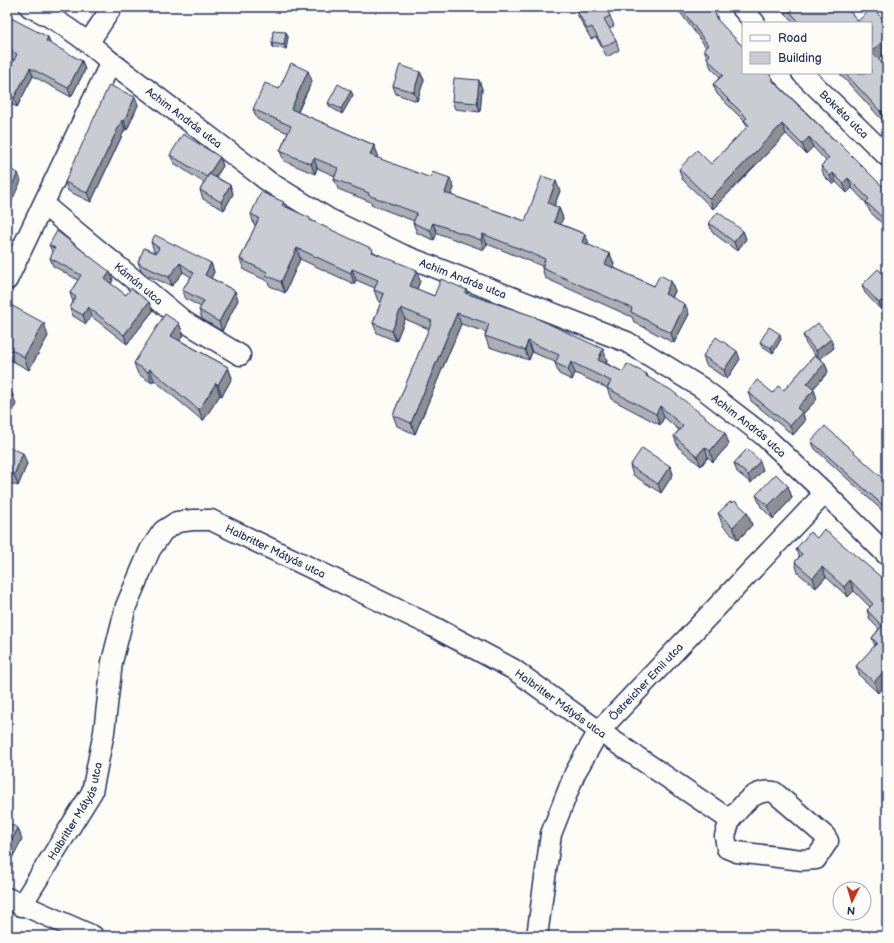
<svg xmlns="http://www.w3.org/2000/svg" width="894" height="943" font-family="'Balsamiq Sans',sans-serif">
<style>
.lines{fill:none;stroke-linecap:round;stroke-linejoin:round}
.street-casing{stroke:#1b2f5e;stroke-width:23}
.street{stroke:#fdfcf7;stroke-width:20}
.wall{fill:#adafb5;stroke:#1b2f5e}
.shaded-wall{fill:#8d8f94;stroke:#1b2f5e}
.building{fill:#c9ccd3;stroke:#1b2f5e}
.labels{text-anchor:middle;stroke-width:3;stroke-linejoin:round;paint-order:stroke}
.street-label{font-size:11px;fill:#1b2f5e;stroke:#fdfcf7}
</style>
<rect width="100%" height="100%" fill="#fdfcf7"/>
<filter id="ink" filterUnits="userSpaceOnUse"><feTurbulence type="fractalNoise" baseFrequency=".025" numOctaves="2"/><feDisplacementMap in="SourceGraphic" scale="8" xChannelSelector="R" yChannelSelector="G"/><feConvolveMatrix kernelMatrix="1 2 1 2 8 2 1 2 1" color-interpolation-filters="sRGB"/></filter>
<g filter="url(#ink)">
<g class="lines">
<defs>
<g id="street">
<path id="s1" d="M 30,7 C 60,20 86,40 111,62 L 269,182 L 329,219 L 403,255 L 627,342 L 702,388 L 763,435 L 825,493 L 887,555"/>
<path d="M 741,7 L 755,23"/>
<path d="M 89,42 L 112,7"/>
<path id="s2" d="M 802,73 L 887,156"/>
<path id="s3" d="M 44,205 L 185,322 L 240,355"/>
<path d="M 7,280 L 111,62"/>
<path d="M 7,898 L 93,936"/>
<path id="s4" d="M 21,906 L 92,792 L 104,732 L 112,662 L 126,606 L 150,550 L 163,531 L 177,522 L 193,520 L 211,520 L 432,626 L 513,669 L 599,731 L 730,820 L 725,836 L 727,848 L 737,852 L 802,860 L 816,859 L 828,841 L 825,836 L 774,792 C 753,788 742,806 730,820"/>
<path id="s5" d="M 537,936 L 551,834 L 575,773 L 599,731 L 825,493"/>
</g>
</defs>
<use href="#street" class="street-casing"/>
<use href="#street" class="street"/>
</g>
<path class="wall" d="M 520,7 L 532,7 L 522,11 Z
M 573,7 L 605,7 L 610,16 L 614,26 L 609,29 L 616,40 L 619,50 L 607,57 L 596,37 L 591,39 Z
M 676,7 L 710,7 L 717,16 L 718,21 L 773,78 L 774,81 L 882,186 L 887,187 L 887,228 L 870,212 L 866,203 L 852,188 L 847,193 L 836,182 L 833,185 L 824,176 L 821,166 L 826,161 L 813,147 L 806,154 L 786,134 L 713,209 L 682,179 L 679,169 L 711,164 L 747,127 L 745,122 L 717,94 L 713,84 L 720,77 L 711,68 L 704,49 L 706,47 Z
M 780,7 L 846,7 L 858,21 L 887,23 L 887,51 L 878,59 L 887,68 L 887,123 L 885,121 L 884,122 L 839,73 L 871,73 L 871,23 L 794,23 Z
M 7,16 L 50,44 L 82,61 L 85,70 L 71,97 L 33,76 L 17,107 L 7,102 L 7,75 L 14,60 L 7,57 Z
M 286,32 L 288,37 L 286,49 L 273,48 L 272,43 Z
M 420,72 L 424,80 L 417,101 L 396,94 L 393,86 Z
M 479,80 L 482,89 L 480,112 L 455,109 L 452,101 Z
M 312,81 L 298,112 L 374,145 L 378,155 L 377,158 L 454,188 L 451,195 L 525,221 L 560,191 L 554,206 L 559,208 L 563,218 L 560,224 L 585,234 L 589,244 L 588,245 L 610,254 L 614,264 L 612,267 L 654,286 L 671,281 L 675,291 L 672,298 L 689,314 L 674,343 L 634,322 L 632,317 L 545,278 L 542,268 L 542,266 L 487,244 L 484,250 L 437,233 L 434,240 L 417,233 L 413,223 L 414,221 L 372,205 L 371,202 L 338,189 L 334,179 L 335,176 L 317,168 L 315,174 L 284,161 L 280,151 L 288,133 L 257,119 L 253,109 L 279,89 Z
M 353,95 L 342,114 L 330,107 L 328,103 Z
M 135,97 L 138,105 L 127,130 L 125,129 L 91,202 L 68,191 L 65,182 Z
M 170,155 L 220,157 L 223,166 L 216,177 L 230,185 L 233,194 L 224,210 L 203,199 L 200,190 L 204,183 L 174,163 Z
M 285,207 L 374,252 L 420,281 L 417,289 L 434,296 L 467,290 L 468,294 L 537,319 L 607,360 L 606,363 L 623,372 L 647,374 L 648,377 L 729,444 L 713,462 L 708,457 L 701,466 L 678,447 L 674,436 L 679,430 L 664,417 L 660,425 L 611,399 L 607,388 L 575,373 L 572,380 L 559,374 L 555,363 L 555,362 L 532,352 L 529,360 L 489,347 L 485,336 L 486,332 L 461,324 L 415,434 L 397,426 L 393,415 L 429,329 L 405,319 L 396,341 L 377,333 L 373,323 L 381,302 L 378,301 L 374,290 L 375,288 L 356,280 L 354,284 L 300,259 L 285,293 L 270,286 L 267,281 L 244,270 L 240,259 L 256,225 L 254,225 L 251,214 Z
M 709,223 L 743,231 L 746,239 L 737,251 L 712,232 Z
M 151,242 L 211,263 L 214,272 L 211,278 L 235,291 L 238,300 L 222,331 L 202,319 L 199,310 L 201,307 L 186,299 L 182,290 L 191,277 L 183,272 L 172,286 L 146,275 L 141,270 L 138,262 L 157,253 L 154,251 Z
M 49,245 L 113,280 L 111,284 L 126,295 L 153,311 L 127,344 L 91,316 L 86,324 L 73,316 L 70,308 L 73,302 L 70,293 L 78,280 L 53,266 L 50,258 L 53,253 Z
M 887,278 L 887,310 L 886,308 L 882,311 L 865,293 L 862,285 Z
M 7,303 L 48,336 L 29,370 L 7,358 Z
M 179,323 L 183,335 L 179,340 L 228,367 L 232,378 L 222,396 L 220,395 L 203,421 L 154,380 L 152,383 L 138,374 L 134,363 Z
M 803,335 L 834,348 L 820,359 L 825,363 L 828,372 L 813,389 L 814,390 L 817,399 L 803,414 L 805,421 L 793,435 L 751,401 L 748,392 L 773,393 L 784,390 L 815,355 L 806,344 Z
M 781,339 L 773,353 L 762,346 L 760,342 Z
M 703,356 L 740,359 L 727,379 L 706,365 Z
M 811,441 L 887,482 L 887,515 L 815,449 Z
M 7,447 L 27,464 L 18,486 L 7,482 Z
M 734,463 L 763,470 L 751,483 L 737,472 Z
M 630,466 L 670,466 L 673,474 L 661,493 L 633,475 Z
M 788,486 L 792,498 L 773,519 L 761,507 L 756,495 Z
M 747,512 L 752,525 L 738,540 L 723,526 L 718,513 Z
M 817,538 L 887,583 L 878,693 L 860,676 L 856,666 L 875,646 L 872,638 L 879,629 L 870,620 L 867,610 L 870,607 L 854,591 L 848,597 L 826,577 L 816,588 L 798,573 L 795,562 L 799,557 L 796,549 Z"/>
<path class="shaded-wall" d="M 286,32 L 288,37 L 286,49 L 284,45 Z
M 48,37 L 51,46 L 46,41 Z
M 887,37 L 887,51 L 875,62 L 871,52 Z
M 82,61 L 85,70 L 71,97 L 68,88 Z
M 30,68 L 33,76 L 17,107 L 14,98 Z
M 308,71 L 312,81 L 294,119 L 291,109 Z
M 420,72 L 424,80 L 417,101 L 414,92 Z
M 479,80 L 482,89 L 480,112 L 477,103 Z
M 351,91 L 353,95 L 342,114 L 341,109 Z
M 135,97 L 138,105 L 127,130 L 124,121 Z
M 881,110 L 885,121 L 884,122 L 880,111 Z
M 122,120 L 125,129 L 91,202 L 87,193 Z
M 782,124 L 786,134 L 713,209 L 710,199 Z
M 809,137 L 813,147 L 806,154 L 802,144 Z
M 374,145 L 378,155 L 374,165 L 370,155 Z
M 220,157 L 223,166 L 212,182 L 209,174 Z
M 314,158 L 317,168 L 315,174 L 311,164 Z
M 18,173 L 21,181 L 7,211 L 7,196 Z
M 833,173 L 836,182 L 833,185 L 830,176 Z
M 450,178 L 454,188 L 448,203 L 445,193 Z
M 848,178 L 852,188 L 847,193 L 843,183 Z
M 556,181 L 560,191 L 551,214 L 548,203 Z
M 230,185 L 233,194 L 224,210 L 221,202 Z
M 559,208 L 563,218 L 557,232 L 554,222 Z
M 433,223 L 437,233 L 434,240 L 430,230 Z
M 743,231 L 746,239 L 737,251 L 734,242 Z
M 483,234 L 487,244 L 484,250 L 481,240 Z
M 585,234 L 589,244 L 585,252 L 582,242 Z
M 297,248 L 300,259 L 285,293 L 281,282 Z
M 610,254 L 614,264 L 609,274 L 605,264 Z
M 180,263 L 183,272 L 172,286 L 169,277 Z
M 211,263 L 214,272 L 208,284 L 205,275 Z
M 352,269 L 356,280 L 354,284 L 351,273 Z
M 417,270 L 420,281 L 414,297 L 410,286 Z
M 110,272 L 113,280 L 108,288 L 105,279 Z
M 671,281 L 675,291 L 669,304 L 665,294 Z
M 235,291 L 238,300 L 222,331 L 219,322 Z
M 882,300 L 886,308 L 882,311 L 879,303 Z
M 149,302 L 153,311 L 127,344 L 124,335 Z
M 685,304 L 689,314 L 674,343 L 671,333 Z
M 88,307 L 91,316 L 86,324 L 83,315 Z
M 401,308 L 405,319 L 396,341 L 392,331 Z
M 457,313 L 461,324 L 415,434 L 411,423 Z
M 44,323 L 48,336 L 29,370 L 24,357 Z
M 179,323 L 183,335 L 175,347 L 171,336 Z
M 780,334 L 781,339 L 773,353 L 771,348 Z
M 831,339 L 834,348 L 819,360 L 816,351 Z
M 528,341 L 532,352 L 529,360 L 525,350 Z
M 603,349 L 607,360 L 602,370 L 598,360 Z
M 737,351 L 740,359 L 727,379 L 724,370 Z
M 571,362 L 575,373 L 572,380 L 568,369 Z
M 825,363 L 828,372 L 810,392 L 807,384 Z
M 228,367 L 232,378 L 222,396 L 218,385 Z
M 150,369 L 154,380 L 152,383 L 148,372 Z
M 216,383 L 220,395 L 203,421 L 199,410 Z
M 814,390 L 817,399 L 803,414 L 805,421 L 793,435 L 790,426 L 797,408 Z
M 12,393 L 16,404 L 7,427 L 7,406 Z
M 660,406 L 664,417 L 660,425 L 656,414 Z
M 725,433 L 729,444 L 713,462 L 710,451 Z
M 705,447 L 708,457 L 701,466 L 697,456 Z
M 23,453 L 27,464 L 18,486 L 14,475 Z
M 760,461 L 763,470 L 751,483 L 748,475 Z
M 670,466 L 673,474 L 661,493 L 658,484 Z
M 788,486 L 792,498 L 773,519 L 768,506 Z
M 747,512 L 752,525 L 738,540 L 733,527 Z
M 822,567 L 826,577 L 816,588 L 813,578 Z
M 850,580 L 854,591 L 848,597 L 844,587 Z
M 887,668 L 887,683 L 878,693 L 874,682 Z
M 18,828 L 22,839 L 7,868 L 7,849 Z"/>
<path class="building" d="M 575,7 L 605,7 L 610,16 L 604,19 L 616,40 L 603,47 L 592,27 L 587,29 Z
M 680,7 L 710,7 L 717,16 L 715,17 L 743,47 L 743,73 L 768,73 L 773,78 L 771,79 L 834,140 L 835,139 L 882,186 L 884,184 L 887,187 L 887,222 L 866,202 L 869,199 L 848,178 L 843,183 L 833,173 L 830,176 L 821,166 L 829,158 L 809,137 L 802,144 L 782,124 L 710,199 L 679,169 L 697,150 L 711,164 L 749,125 L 744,120 L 747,118 L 713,84 L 723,75 L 707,58 L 710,55 L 704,49 L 708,45 Z
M 786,7 L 846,7 L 858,21 L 872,8 L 887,23 L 887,37 L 871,52 L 887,68 L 887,116 L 881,110 L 880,111 L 845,73 L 871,73 L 871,23 L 800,23 Z
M 7,16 L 48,37 L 46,41 L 82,61 L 68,88 L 30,68 L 14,98 L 7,95 L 7,75 L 17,54 L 7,49 Z
M 273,31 L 286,32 L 284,45 L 272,43 Z
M 291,63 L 308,71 L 291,109 L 374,145 L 370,155 L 431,178 L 432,172 L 450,178 L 445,193 L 525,221 L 542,176 L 556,181 L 548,203 L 559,208 L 554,222 L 585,234 L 582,242 L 610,254 L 605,264 L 654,286 L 660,275 L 671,281 L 665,294 L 685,304 L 671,333 L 631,312 L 632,308 L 542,268 L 545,259 L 483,234 L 481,240 L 433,223 L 430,230 L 413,223 L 417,213 L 368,195 L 369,193 L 334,179 L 338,168 L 314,158 L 311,164 L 280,151 L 291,126 L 253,109 L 265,83 L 279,89 Z
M 400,65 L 420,72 L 414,92 L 393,86 Z
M 454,78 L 479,80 L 477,103 L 452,101 Z
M 338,84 L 351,91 L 341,109 L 328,103 Z
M 109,85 L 135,97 L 124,121 L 122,120 L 87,193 L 65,182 Z
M 183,134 L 220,157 L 209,174 L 230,185 L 221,202 L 200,190 L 209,174 L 207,177 L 170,155 Z
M 7,168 L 18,173 L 7,196 Z
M 261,192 L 284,202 L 282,205 L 310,218 L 310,220 L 373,249 L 372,252 L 417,270 L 410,286 L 434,296 L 441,279 L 467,290 L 465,293 L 536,317 L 536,318 L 603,349 L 598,360 L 623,372 L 627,364 L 647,374 L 646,376 L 671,390 L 725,433 L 710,451 L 705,447 L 697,456 L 674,436 L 683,426 L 660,406 L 656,414 L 607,388 L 611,381 L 571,362 L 568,369 L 555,363 L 559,355 L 528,341 L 525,350 L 485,336 L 489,324 L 457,313 L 411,423 L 393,415 L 432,321 L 401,308 L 392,331 L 373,323 L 384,294 L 374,290 L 378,280 L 352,269 L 351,273 L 297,248 L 281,282 L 266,275 L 267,272 L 240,259 L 259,218 L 251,214 Z
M 718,212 L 743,231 L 734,242 L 709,223 Z
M 57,231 L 110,272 L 105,279 L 126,295 L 131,288 L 149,302 L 124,335 L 88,307 L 83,315 L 70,308 L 76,297 L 70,293 L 81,275 L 50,258 L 55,248 L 49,245 Z
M 155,235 L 211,263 L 205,275 L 235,291 L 219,322 L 199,310 L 204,301 L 182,290 L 194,273 L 180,263 L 169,277 L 143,266 L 138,262 L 144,248 L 156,253 L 159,248 L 151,242 Z
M 878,269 L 887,278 L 887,304 L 882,300 L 879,303 L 862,285 Z
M 7,303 L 44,323 L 24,357 L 7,347 Z
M 165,314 L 179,323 L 171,336 L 228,367 L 218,385 L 216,383 L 199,410 L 150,369 L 148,372 L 134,363 Z
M 818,323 L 831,339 L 816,351 L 803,335 Z
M 769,327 L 780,334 L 771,348 L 760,342 Z
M 716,337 L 737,351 L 724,370 L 703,356 Z
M 815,355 L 825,363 L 807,384 L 814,390 L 797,408 L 802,412 L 790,426 L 748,392 L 757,380 L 773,393 L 778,386 L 784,390 Z
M 7,391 L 12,393 L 7,406 Z
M 825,426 L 887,482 L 887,509 L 811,441 Z
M 7,447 L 23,453 L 14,475 L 7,472 Z
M 642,448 L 670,466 L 658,484 L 630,466 Z
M 747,449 L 760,461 L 748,475 L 734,463 Z
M 776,474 L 788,486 L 768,506 L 756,495 Z
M 735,501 L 747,512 L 733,527 L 718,513 L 730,502 L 733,503 Z
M 824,529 L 881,577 L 887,583 L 887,610 L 883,614 L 887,614 L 887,668 L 874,682 L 856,666 L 877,643 L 872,638 L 882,626 L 867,610 L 873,604 L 850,580 L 844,587 L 822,567 L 813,578 L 795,562 L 802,554 L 796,549 L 810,532 L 817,538 Z
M 7,823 L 18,828 L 7,849 Z"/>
</g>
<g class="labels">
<g class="street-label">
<text dy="4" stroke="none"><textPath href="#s2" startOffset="59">Bokréta utca</textPath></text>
<text dy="4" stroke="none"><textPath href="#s1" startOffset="190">Achim András utca</textPath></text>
<text dy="4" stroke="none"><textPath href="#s1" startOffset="514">Achim András utca</textPath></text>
<text dy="4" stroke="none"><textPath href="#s3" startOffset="123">Kámán utca</textPath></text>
<text dy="4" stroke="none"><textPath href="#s1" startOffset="838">Achim András utca</textPath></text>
<text dy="4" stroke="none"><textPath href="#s4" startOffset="530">Halbritter Mátyás utca</textPath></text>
<text dy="4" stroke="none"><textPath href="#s5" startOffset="285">Östreicher Emil utca</textPath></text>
<text dy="4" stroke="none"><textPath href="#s4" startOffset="854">Halbritter Mátyás utca</textPath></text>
<text dy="4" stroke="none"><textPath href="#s4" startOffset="110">Halbritter Mátyás utca</textPath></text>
</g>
</g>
<rect width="894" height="943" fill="none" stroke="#fdfcf7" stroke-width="24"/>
<rect x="12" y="12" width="870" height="919" fill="none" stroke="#1b2f5e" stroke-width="1.5" filter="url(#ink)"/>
<rect x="742" y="22" width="130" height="52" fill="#fdfcf7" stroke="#a3aaba"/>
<rect x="750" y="35" width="20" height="6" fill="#fdfcf7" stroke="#a3aaba"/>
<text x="778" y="42" font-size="12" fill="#1b2f5e">Road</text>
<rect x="750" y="52" width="20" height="12" fill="#c9ccd3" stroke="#a3aaba"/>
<text x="778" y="62" font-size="12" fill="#1b2f5e">Building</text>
<g transform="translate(852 901) rotate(185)"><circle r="19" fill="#fdfcf7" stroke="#a3aaba"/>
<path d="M0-3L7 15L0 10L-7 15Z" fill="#c8321e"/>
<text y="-6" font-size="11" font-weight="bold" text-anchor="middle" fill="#1b2f5e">N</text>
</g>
</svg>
